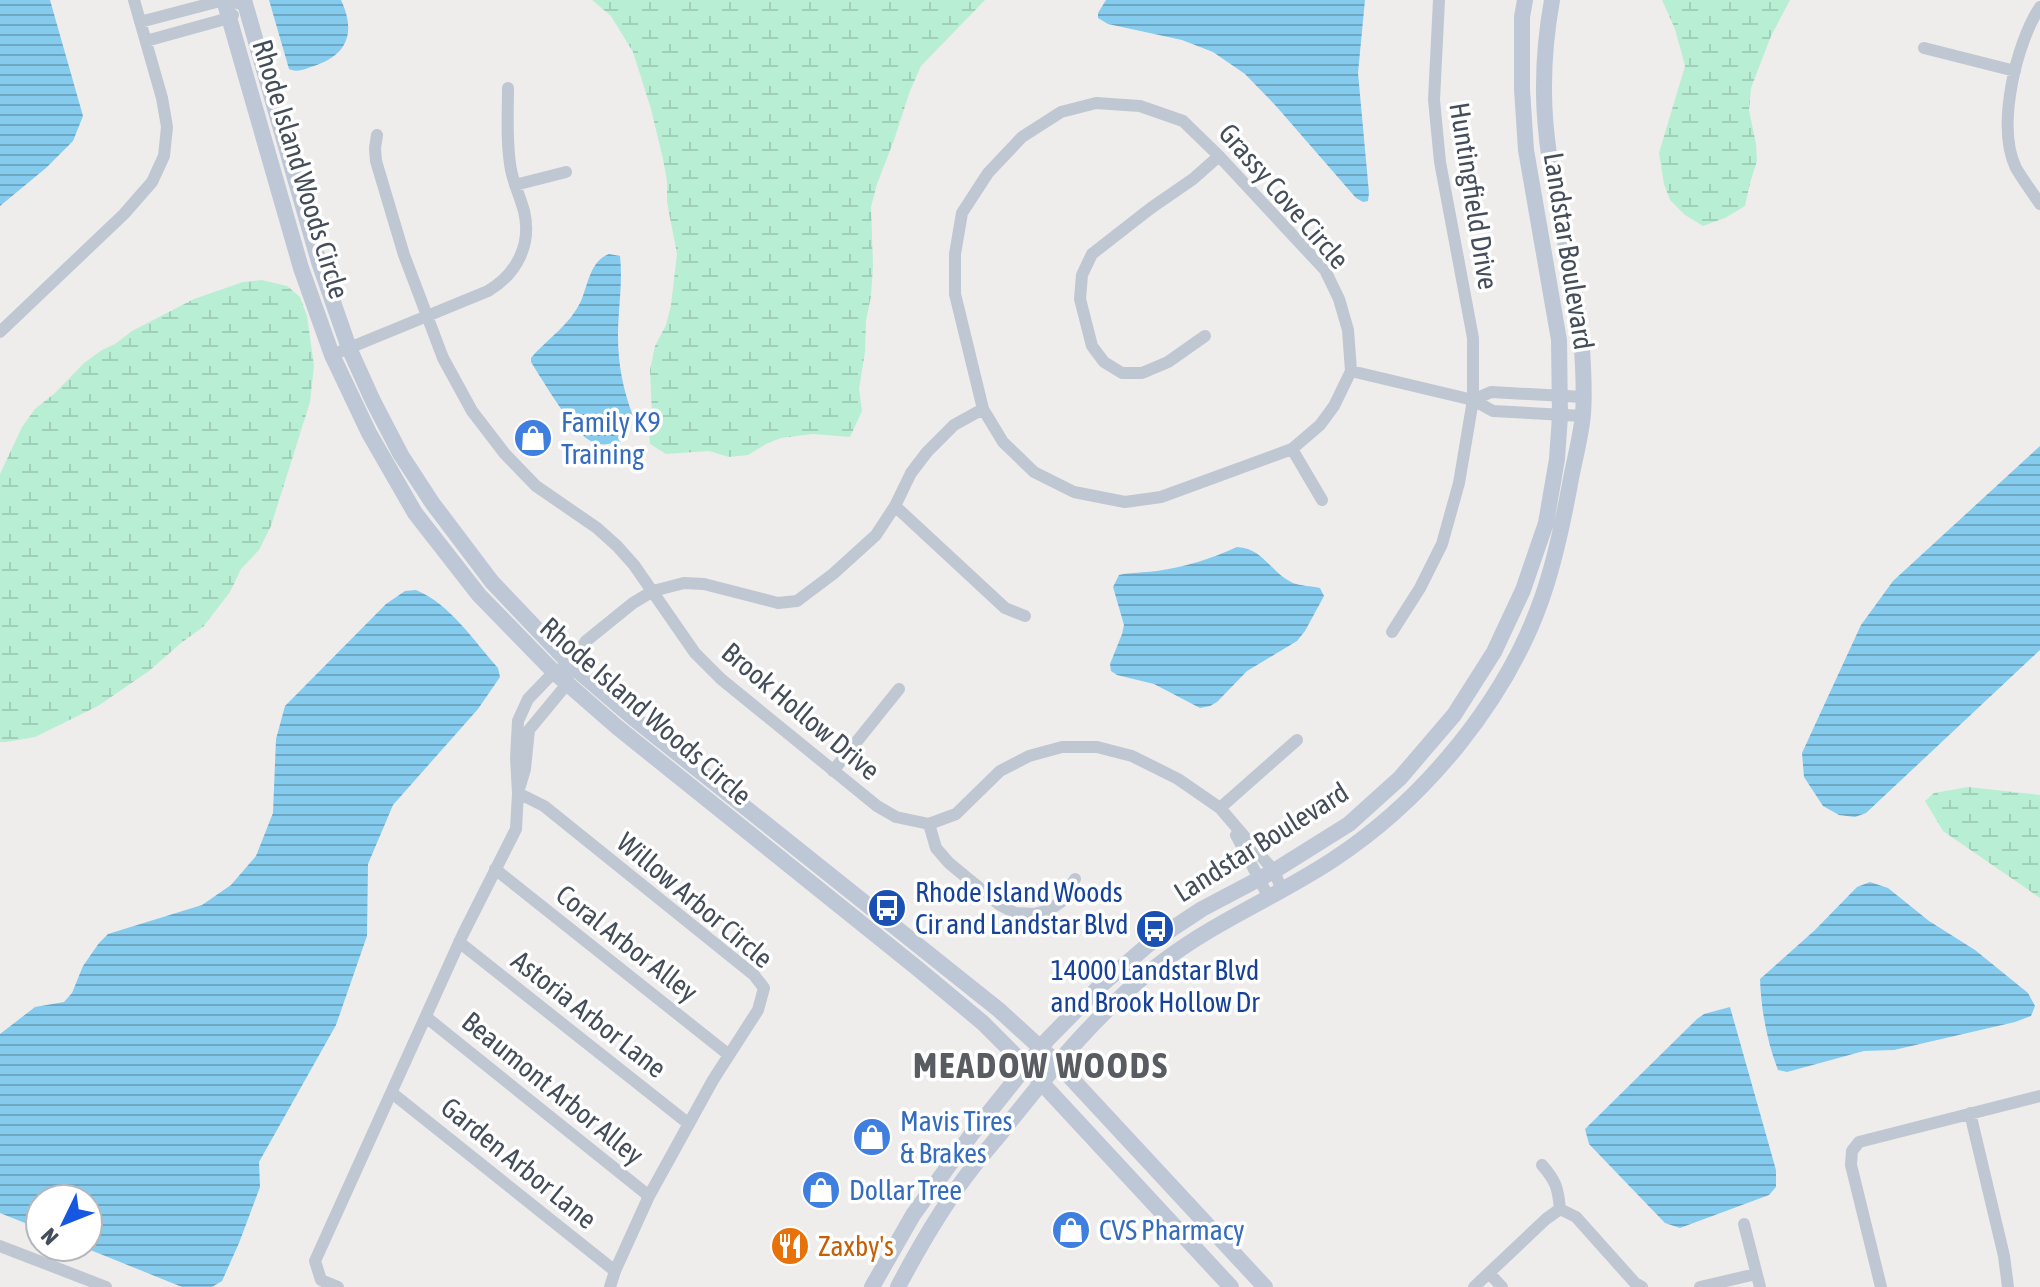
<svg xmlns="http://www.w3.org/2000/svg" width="2040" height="1287" font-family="'Asap Condensed',sans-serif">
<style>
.wetland{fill:url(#wetland-marsh)}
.water{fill:url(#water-rules)}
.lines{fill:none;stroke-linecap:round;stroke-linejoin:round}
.street{stroke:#bfc7d2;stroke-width:12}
.secondary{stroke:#bec7d6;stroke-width:16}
.labels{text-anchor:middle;stroke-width:7;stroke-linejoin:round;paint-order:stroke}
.street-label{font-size:28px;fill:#444d5a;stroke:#fff}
.shop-label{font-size:28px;fill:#366cbe;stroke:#fff;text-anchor:start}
.transit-label{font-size:28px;fill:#164399;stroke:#fff;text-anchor:start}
.food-label{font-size:28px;fill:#c56008;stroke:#fff;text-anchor:start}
.district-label{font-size:36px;font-weight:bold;letter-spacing:2px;fill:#595c61;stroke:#fff}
</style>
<defs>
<pattern id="wetland-marsh" width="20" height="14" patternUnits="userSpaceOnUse" patternTransform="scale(2)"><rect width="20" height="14" fill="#b8efd4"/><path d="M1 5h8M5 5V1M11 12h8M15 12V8" fill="none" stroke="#9fcfb8"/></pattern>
<pattern id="water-rules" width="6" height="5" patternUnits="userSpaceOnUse" patternTransform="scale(2)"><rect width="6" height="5" fill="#84cbed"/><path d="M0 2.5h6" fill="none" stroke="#6ea7c3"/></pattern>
</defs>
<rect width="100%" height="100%" fill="#efecec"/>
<path class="wetland" d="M 592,0 L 985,0 L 921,66 L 910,91 L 894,140 L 877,184 L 871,207 L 873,266 L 871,296 L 866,321 L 865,352 L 859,389 L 862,411 L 850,437 L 813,434 L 781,438 L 766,444 L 748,455 L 729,457 L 709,451 L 666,454 L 650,444 L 649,430 L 652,415 L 650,370 L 655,346 L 666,325 L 671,305 L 677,254 L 667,202 L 667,181 L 663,159 L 651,109 L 633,52 L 611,16 Z
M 1662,0 L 1790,0 L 1771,36 L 1751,88 L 1749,110 L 1756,144 L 1757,161 L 1750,183 L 1745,206 L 1725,218 L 1703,226 L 1685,215 L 1670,200 L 1664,184 L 1659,153 L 1685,66 L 1675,29 Z
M 262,280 L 287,286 L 300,297 L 307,316 L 314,366 L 310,402 L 271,526 L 259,550 L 241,569 L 230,592 L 203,627 L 181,643 L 149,671 L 98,706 L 35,737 L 6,742 L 0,742 L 0,474 L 22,427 L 35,409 L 55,393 L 84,363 L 102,350 L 115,344 L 132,331 L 194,299 L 243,282 Z
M 1968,787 L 2040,795 L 2040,898 L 1943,831 L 1925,801 L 1934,793 Z"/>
<path class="water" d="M 0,0 L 50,0 L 83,116 L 73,141 L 46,168 L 0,206 Z
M 269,0 L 341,0 C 356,32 348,55 314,66 C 304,69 298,73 289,69 Z
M 1106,0 L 1365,0 L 1358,73 L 1369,193 L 1368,201 L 1363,202 L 1356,198 L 1276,106 L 1245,74 L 1213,52 L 1182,40 L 1108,24 L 1098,18 L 1098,13 Z
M 609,254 L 620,256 C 623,283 618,309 618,337 C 618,364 623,390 633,416 L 621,441 C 610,444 600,447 589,440 C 572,430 543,381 531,362 L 531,358 C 548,338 569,326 581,301 C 588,285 590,261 609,254 Z
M 2040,446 L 2040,650 L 1866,813 L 1855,817 L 1839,815 L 1823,806 L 1804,777 L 1802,753 L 1861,625 L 1893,581 Z
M 1237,547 C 1263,548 1271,573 1293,583 C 1301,586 1311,586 1320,588 L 1324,596 L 1305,631 L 1297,641 L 1247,671 L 1217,702 L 1210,706 L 1200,708 L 1154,684 L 1117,675 L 1111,671 L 1110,664 L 1122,634 L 1124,625 L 1113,587 L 1119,575 C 1131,572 1144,573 1157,571 C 1185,567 1211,559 1237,547 Z
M 416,590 C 450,604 474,641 498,668 L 500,677 L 478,709 L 393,805 L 368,864 L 367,936 L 336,1025 L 259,1162 L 260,1187 L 239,1243 L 222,1281 L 212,1287 L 182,1287 L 83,1247 L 88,1247 L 88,1199 L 40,1199 L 40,1229 L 0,1213 L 0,1034 L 35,1007 L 64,1002 L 72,993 L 83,966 L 99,943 L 108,934 L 202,905 L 231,885 L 256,856 L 273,813 L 276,739 L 285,706 L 386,604 L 405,591 Z
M 1870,882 L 1888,888 L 1929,921 L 1975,950 L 2028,993 L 2035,1006 L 2031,1016 L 2015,1022 L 1894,1050 L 1864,1051 L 1787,1072 L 1778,1070 C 1767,1042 1761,1009 1760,979 L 1815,930 L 1857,887 Z
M 1730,1007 L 1776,1170 L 1776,1187 L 1769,1195 L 1680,1228 L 1665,1223 L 1589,1144 L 1585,1129 L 1697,1019 L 1704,1014 Z"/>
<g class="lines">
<path class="street" d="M 2040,7 C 2016,43 1996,127 2016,168 C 2023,180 2032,192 2040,204
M 140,22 L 224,0 L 245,5
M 146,41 L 229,18 L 233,15
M 1924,48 L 2015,71
M 1096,103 L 1140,106 L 1183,121 L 1219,156 L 1325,270 L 1339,299 L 1348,330 L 1351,371 L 1334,406 L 1320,425 L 1292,449 L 1161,497 L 1125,502 L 1074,492 L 1034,472 L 1003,442 L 983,409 L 955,294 L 955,254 L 962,213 L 988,173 L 1022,137 L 1061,112 Z
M 377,135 L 375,148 L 376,161 L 404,255 L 443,358 L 472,411 L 505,454 L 536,486 L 597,528 L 617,546 L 634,565 L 695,653 L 721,679 L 877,806 L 896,817 L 929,824 L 956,814 L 1000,771 L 1029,756 L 1062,747 L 1097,747 L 1132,756 L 1178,779 L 1220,808 L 1274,871 L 1282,890
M 515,185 L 566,172
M 0,332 L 124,214 L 152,182 L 164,156 L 167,127 L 162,98 L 134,0
M 1205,336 L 1168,362 L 1142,373 L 1122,373 L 1104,362 L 1092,346 L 1080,299 L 1082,275 L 1092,254 L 1151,208 L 1193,179 L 1219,156
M 332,355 L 488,291 C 517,274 532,244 524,211 C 520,197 514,184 511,170 C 506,143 508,115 508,88
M 1351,371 L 1473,400 L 1493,411 L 1583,416
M 1473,400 L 1491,392 L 1583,397
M 1292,449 L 1322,500
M 895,506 L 1005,608 L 1025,616
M 1392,632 L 1420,588 L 1442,544 L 1459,483 L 1473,400 L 1473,338 L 1440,162 L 1434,100 L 1439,0
M 833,771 L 899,689
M 520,786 L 525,769 L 529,730 L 567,684 L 568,675
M 518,793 L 544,806 L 754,975 L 764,988 L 758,1010 L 713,1080 L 649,1196 L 615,1271 L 610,1287
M 1220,808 L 1297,740
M 929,824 L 936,848 L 949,863 L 1000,905 L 1015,913 L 1034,914 L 1049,910 L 1061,902 L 1075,879
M 1236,835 L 1268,896
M 495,869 L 729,1055
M 459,942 L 689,1124
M 426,1017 L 649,1196
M 392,1093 L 615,1271
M 1970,1113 L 2004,1256 L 2008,1287
M 1542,1165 C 1556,1181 1558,1188 1560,1209
M 1560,1209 L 1576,1217 L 1635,1283 L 1642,1287
M 1744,1224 L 1760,1287
M 0,1246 L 106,1287
M 1489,1273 L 1502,1287
M 338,1287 L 321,1280 L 315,1261 L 463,934 L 516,829 L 518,793 L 516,758 L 518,721 L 528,699 L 554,672 L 570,664 L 586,641 L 633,603 L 653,591 L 684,583 L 704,584 L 778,603 L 797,601 L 833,574 L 876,535 L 895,506 L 911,473 L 927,452 L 954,425 L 983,409
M 1474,1287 L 1546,1219 L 1560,1209
M 1700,1287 L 1756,1274
M 1881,1287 L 1851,1165 L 1852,1151 L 1859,1142 L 2040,1096"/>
<path class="secondary" d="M 224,0 L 301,268 L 332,355 L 369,433 L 415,513 L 479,595 L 554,672 L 617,727 L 917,968 L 983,1023 L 1026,1066 L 1231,1287
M 244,0 L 319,262 L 349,348 L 373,401 L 401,455 L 433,504 L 492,582 L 570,664 L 632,717 L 999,1010 L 1057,1063 L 1265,1287
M 872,1287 L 913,1215 L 971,1135 L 1047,1040 L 1099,987 L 1149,944 L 1202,909 L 1274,871 L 1349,824 L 1400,778 L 1454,715 L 1494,652 L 1523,590 L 1546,523 L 1557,459 L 1560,416 L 1559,340 L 1526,150 L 1522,89 L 1522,17 L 1525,0
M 898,1287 C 920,1245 944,1204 973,1167 C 984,1152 997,1139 1008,1124 C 1055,1065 1104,1005 1165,960 C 1218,920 1280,895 1334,859 C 1425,799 1506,701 1542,598 C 1555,561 1563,522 1570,484 C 1574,461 1581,437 1583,414 C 1585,389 1583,361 1581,335 C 1572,253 1543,168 1544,86 C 1544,58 1547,28 1552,0"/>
</g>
<defs>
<symbol id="shop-disc" viewBox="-11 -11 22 22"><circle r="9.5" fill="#3f7fe0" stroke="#fff"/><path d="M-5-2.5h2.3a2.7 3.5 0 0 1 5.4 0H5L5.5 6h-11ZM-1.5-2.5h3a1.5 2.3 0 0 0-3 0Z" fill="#fff"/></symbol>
<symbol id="bus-disc" viewBox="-11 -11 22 22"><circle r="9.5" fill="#1a4fb4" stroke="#fff"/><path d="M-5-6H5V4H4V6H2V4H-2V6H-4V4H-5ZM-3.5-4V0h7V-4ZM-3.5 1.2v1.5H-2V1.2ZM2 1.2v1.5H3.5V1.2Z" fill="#fff"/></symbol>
<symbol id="restaurant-disc" viewBox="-11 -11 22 22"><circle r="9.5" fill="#e8710a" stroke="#fff"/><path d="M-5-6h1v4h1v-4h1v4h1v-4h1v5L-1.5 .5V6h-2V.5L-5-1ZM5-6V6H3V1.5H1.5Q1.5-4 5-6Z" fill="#fff"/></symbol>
</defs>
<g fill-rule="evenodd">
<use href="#shop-disc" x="511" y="416" width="44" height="44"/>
<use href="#bus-disc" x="865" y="886" width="44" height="44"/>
<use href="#bus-disc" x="1133" y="907" width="44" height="44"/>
<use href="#shop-disc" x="850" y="1115" width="44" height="44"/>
<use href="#shop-disc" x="799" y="1168" width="44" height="44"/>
<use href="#shop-disc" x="1049" y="1208" width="44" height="44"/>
<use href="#restaurant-disc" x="768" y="1224" width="44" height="44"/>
</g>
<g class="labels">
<g class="street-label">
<text transform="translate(301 169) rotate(73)" y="10">Rhode Island Woods Circle</text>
<text transform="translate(1284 196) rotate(49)" y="10">Grassy Cove Circle</text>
<text transform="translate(1474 196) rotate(81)" y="10">Huntingfield Drive</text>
<text transform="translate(1569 251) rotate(81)" y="10">Landstar Boulevard</text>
<text transform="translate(646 711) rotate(41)" y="10">Rhode Island Woods Circle</text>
<text transform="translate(801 711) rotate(40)" y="10">Brook Hollow Drive</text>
<text transform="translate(1261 842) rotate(-32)" y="10">Landstar Boulevard</text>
<text transform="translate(695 900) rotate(40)" y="10">Willow Arbor Circle</text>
<text transform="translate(627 943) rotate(38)" y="10">Coral Arbor Alley</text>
<text transform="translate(589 1014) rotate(38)" y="10">Astoria Arbor Lane</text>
<text transform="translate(553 1088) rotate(39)" y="10">Beaumont Arbor Alley</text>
<text transform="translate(519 1163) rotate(39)" y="10">Garden Arbor Lane</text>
</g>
<g class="shop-label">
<text x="561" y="432">Family K9<tspan x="561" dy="32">Training</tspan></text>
<text x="900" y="1131">Mavis Tires<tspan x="900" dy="32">&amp; Brakes</tspan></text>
<text x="849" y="1200">Dollar Tree</text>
<text x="1099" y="1240">CVS Pharmacy</text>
</g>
<g class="transit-label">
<text x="915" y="902">Rhode Island Woods<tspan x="915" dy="32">Cir and Landstar Blvd</tspan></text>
<text x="1155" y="980" text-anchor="middle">14000 Landstar Blvd<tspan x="1155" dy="32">and Brook Hollow Dr</tspan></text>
</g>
<g class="food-label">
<text x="818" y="1256">Zaxby's</text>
</g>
<g class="district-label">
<text x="1041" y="1078">MEADOW WOODS</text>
</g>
</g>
<g transform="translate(64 1223) rotate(227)"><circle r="38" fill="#ffffff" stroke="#b4b8bd" stroke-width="2"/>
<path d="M0-6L14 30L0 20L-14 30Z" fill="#1557e0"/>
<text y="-12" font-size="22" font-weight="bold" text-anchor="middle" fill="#444d5a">N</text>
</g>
</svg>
